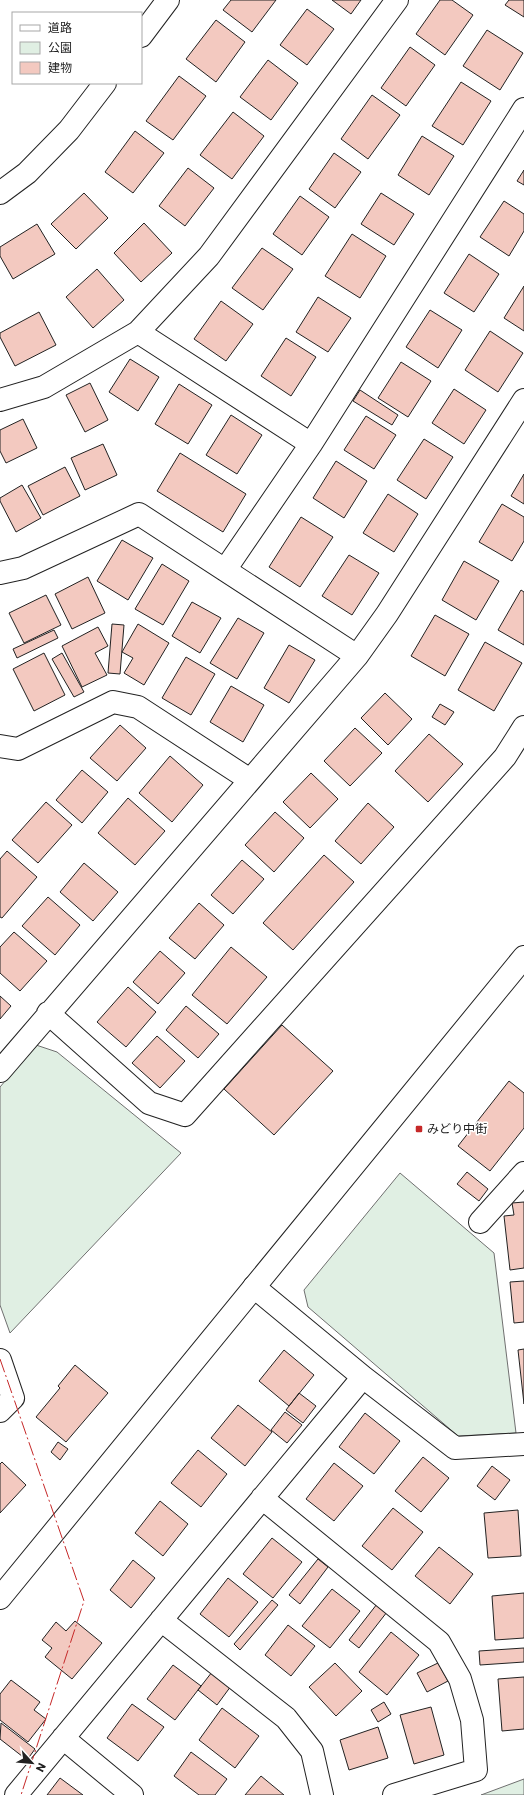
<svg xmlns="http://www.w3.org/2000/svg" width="524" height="1795" font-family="Commissioner,'Noto Sans JP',sans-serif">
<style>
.green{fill:#e0efe3;stroke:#6f6f6f}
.building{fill:#f3c9c0;stroke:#222}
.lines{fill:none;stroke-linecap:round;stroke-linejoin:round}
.minor-casing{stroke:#222;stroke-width:24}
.tertiary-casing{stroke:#222;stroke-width:24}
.minor{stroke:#fff;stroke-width:22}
.tertiary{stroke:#fff;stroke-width:22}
.power{stroke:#c62828;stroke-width:1;stroke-dasharray:14 3 2 3;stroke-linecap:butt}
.poi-dot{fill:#c62828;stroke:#fff;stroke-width:1.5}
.labels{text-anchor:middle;stroke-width:3;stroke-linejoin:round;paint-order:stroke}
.poi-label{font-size:12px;fill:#222;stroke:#fff;text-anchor:start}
</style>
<rect width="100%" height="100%" fill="#fff"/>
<path class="green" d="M 36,1045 L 57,1052 L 181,1153 L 10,1333 L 0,1305 L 0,1087 Z
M 400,1173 L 494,1253 L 516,1433 L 458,1436 L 308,1307 L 304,1290 Z
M 524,1779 L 524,1795 L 481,1795 Z"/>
<path class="building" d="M 231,0 L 276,0 L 252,32 L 223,10 Z
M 332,0 L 361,0 L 351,14 Z
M 440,0 L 452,0 L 473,15 L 445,55 L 416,34 Z
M 509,0 L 524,0 L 524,17 L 505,5 Z
M 307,9 L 334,29 L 307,65 L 280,45 Z
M 216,20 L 245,42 L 216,82 L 186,59 Z
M 487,30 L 523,53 L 500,90 L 463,66 Z
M 410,47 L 435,65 L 406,106 L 381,88 Z
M 268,60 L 298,83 L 271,120 L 240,97 Z
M 179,76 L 206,96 L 173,140 L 146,121 Z
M 461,82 L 491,101 L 463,145 L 432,126 Z
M 372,95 L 400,115 L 368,159 L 341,139 Z
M 233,112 L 264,136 L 232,179 L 200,155 Z
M 135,131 L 164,153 L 133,193 L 105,172 Z
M 422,136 L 454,156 L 429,195 L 398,175 Z
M 334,153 L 361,172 L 335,208 L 309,189 Z
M 188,168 L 214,188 L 185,226 L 159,206 Z
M 524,170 L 524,185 L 517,181 Z
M 84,193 L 108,218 L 76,249 L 51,224 Z
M 381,193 L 414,214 L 394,245 L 361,224 Z
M 300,196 L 329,217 L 302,255 L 273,234 Z
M 504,201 L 524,214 L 524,231 L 509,256 L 480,237 Z
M 144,223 L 172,253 L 141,282 L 114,253 Z
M 37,224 L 55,254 L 13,279 L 0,256 L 0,247 Z
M 352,234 L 386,256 L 360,298 L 325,276 Z
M 262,248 L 293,269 L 263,310 L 232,288 Z
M 469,254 L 499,274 L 474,312 L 444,293 Z
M 97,269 L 124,300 L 93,328 L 66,297 Z
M 524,286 L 524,331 L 504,318 Z
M 318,297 L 351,318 L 328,352 L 296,332 Z
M 221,301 L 253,324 L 226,361 L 194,339 Z
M 430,310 L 462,330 L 438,368 L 406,347 Z
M 39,312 L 56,345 L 15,366 L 0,337 L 0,333 Z
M 490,331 L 523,353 L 498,392 L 465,370 Z
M 286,338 L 316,357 L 291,396 L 261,376 Z
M 130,359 L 159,377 L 138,411 L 109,392 Z
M 401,362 L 431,381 L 408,417 L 378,398 Z
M 90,383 L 108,420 L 85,432 L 66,395 Z
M 179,384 L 212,405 L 188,444 L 155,424 Z
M 454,389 L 486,410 L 464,444 L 432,423 Z
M 360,390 L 398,415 L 392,425 L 353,401 Z
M 231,415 L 262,435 L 237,474 L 206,455 Z
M 366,416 L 396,435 L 374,469 L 344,450 Z
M 23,419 L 37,448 L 6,463 L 0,451 L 0,430 Z
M 424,439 L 453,457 L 426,499 L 397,480 Z
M 103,444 L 117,475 L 85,490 L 71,458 Z
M 180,453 L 246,494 L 223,532 L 157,491 Z
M 336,461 L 367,481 L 344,518 L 313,498 Z
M 65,467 L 80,496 L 43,515 L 28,486 Z
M 524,474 L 524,504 L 511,496 Z
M 22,485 L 41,518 L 16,532 L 0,501 L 0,498 Z
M 388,494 L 418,514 L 394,552 L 363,533 Z
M 502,504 L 524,517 L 524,541 L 512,561 L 479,542 Z
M 301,517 L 333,537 L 300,587 L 269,567 Z
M 122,540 L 153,558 L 128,600 L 97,581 Z
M 349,555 L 379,573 L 352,615 L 322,596 Z
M 464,561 L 499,581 L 476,620 L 442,600 Z
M 162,564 L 189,581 L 163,625 L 135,609 Z
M 88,577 L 105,613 L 72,629 L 55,594 Z
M 521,590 L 524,592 L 524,645 L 498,630 Z
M 46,595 L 61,625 L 24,643 L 9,613 Z
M 192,602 L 221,618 L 200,653 L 172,636 Z
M 435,615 L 469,634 L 445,676 L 411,656 Z
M 238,618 L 264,633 L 237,679 L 210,663 Z
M 112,624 L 124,625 L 120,674 L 108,673 Z
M 138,624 L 169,643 L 144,685 L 124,673 L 133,658 L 122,652 Z
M 98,627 L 108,646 L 95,653 L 107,675 L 82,687 L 62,646 Z
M 54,630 L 58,638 L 17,658 L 13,649 Z
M 485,642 L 522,663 L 494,711 L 458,690 Z
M 289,645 L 315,660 L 289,703 L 264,688 Z
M 44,653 L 65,695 L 34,711 L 13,669 Z
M 62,653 L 84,692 L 74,697 L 52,659 Z
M 186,657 L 215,674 L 191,715 L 162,698 Z
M 231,686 L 264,705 L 243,742 L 210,722 Z
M 385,693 L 412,719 L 388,745 L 361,718 Z
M 440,704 L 454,712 L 445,725 L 432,717 Z
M 120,725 L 146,748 L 117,781 L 90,758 Z
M 355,728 L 382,753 L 350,786 L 324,761 Z
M 429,734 L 463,764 L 428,802 L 395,771 Z
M 170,756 L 203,785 L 172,822 L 139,793 Z
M 82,770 L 108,792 L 82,823 L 56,800 Z
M 311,773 L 338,799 L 310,828 L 283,802 Z
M 128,798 L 165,831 L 135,865 L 98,833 Z
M 46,802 L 72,825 L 38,863 L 12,840 Z
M 368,803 L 394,827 L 361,864 L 335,841 Z
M 275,812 L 304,838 L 274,872 L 245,845 Z
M 7,851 L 37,877 L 2,918 L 0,917 L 0,859 Z
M 324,855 L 354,882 L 293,950 L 263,923 Z
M 242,860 L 264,879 L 233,914 L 211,895 Z
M 84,863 L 118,892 L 93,921 L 60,892 Z
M 48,897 L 80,925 L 55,955 L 22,926 Z
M 199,903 L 224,925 L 195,959 L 169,938 Z
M 14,932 L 47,961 L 20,991 L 0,973 L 0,947 Z
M 231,947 L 267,977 L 227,1024 L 192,995 Z
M 160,951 L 185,973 L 158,1004 L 133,982 Z
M 128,987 L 156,1012 L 126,1047 L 97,1022 Z
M 0,996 L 11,1006 L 0,1019 Z
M 186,1006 L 219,1034 L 198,1058 L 166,1030 Z
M 282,1025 L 333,1071 L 274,1135 L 224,1089 Z
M 157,1036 L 185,1061 L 160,1088 L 132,1063 Z
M 509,1081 L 524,1093 L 524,1128 L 490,1171 L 458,1146 Z
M 467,1172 L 488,1189 L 479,1201 L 457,1184 Z
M 524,1202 L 524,1268 L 510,1270 L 504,1216 L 514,1215 L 512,1203 Z
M 524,1281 L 524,1322 L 514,1323 L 510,1282 Z
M 524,1349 L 524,1404 L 518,1350 Z
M 284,1350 L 314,1375 L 289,1406 L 259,1381 Z
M 75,1365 L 108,1393 L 66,1442 L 36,1417 L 60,1388 L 58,1386 Z
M 299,1393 L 316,1406 L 303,1423 L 286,1410 Z
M 238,1405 L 272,1432 L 245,1466 L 211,1438 Z
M 285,1412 L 302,1425 L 287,1443 L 271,1430 Z
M 365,1413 L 400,1441 L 374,1474 L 339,1447 Z
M 58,1442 L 68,1449 L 60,1460 L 51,1452 Z
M 198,1450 L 227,1474 L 201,1507 L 171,1483 Z
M 423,1457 L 449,1478 L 421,1512 L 395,1491 Z
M 2,1462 L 26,1485 L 0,1513 L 0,1464 Z
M 334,1463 L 363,1486 L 334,1521 L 306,1499 Z
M 492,1466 L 510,1480 L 495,1500 L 477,1486 Z
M 160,1501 L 188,1524 L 163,1556 L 135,1533 Z
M 393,1508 L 423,1532 L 392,1570 L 362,1546 Z
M 518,1510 L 521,1556 L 488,1558 L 484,1513 Z
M 272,1538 L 302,1562 L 273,1598 L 243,1574 Z
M 439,1547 L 473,1574 L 450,1604 L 415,1576 Z
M 318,1559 L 328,1567 L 300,1604 L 289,1595 Z
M 133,1560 L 155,1578 L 131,1608 L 110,1590 Z
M 228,1578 L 258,1602 L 229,1637 L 200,1614 Z
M 332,1589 L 360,1611 L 330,1648 L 302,1626 Z
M 524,1593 L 524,1638 L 495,1640 L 492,1596 Z
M 272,1600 L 278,1605 L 240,1650 L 234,1644 Z
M 377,1604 L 387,1612 L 359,1648 L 349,1640 Z
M 75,1621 L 102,1643 L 72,1679 L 45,1657 L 52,1648 L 42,1640 L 56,1622 L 66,1631 Z
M 288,1625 L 315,1646 L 291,1676 L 265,1655 Z
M 391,1632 L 419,1655 L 387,1695 L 359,1672 Z
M 524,1648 L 524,1662 L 480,1665 L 479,1651 Z
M 335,1663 L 362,1691 L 336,1716 L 309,1687 Z
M 438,1663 L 448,1681 L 427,1692 L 417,1673 Z
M 173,1665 L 201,1686 L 175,1720 L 147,1699 Z
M 212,1672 L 231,1686 L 217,1705 L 198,1690 Z
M 524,1677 L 524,1729 L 502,1731 L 498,1679 Z
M 11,1680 L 40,1702 L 34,1710 L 46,1719 L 28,1742 L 0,1720 L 0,1694 Z
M 384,1702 L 391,1714 L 378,1722 L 371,1710 Z
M 132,1704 L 164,1727 L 138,1761 L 107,1738 Z
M 431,1707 L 444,1755 L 414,1764 L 400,1715 Z
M 222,1708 L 259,1736 L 235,1768 L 199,1740 Z
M 1,1723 L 35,1749 L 27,1760 L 0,1739 Z
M 378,1727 L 388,1758 L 349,1770 L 340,1740 Z
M 191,1752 L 227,1779 L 215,1795 L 199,1795 L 174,1776 Z
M 261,1776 L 284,1795 L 245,1795 Z
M 60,1778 L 83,1795 L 47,1795 Z"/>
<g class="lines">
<defs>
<path id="minor" d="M 141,36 L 168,0
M 0,193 L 27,173 L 69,130 L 105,83
M 138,332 L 311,444
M 0,400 L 44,387 L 138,332 L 209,256 L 397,0
M 225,570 L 311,444 L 524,109
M 0,573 L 23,568 L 139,514 L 357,656
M 0,746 L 18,749 L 113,702 L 138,707 L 250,780
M 48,1013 L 149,1103 L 185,1115 L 505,757 L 524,727
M 0,1071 L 357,656 L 387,614 L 524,400
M 480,1222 L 524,1173
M 254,1287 L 363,1377
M 0,1360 L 13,1398 L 0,1411
M 262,1498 L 439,1642 L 460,1679 L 472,1720 L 476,1770 L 394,1795
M 161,1620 L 286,1718 L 312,1751 L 322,1795
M 63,1738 L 132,1795
M 16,1795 L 363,1377 L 455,1448 L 524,1444"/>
<path id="tertiary" d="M 0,1598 L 524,957"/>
</defs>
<use href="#minor" class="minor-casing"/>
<use href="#tertiary" class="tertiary-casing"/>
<use href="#minor" class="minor"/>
<use href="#tertiary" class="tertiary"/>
<path class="power" d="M 0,1359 L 84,1601 L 21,1795"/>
</g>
<rect class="poi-dot" x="415" y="1125" width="8" height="8" rx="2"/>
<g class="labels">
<g class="poi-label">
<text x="427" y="1133">みどり中街</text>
</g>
</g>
<rect x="12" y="12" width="130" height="72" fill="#ffffff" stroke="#a7a7a7"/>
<rect x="20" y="25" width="20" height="6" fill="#ffffff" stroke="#a7a7a7"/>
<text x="48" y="32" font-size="12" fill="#222222">道路</text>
<rect x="20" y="42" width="20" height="12" fill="#e0efe3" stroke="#a7a7a7"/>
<text x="48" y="52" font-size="12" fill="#222222">公園</text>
<rect x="20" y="62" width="20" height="12" fill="#f3c9c0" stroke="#a7a7a7"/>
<text x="48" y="72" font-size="12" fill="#222222">建物</text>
<g transform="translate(32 1763) rotate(117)" stroke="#ffffff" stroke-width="3" paint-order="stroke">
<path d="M0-3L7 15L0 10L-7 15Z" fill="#222222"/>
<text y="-6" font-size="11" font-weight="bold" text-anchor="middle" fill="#222222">N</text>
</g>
</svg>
